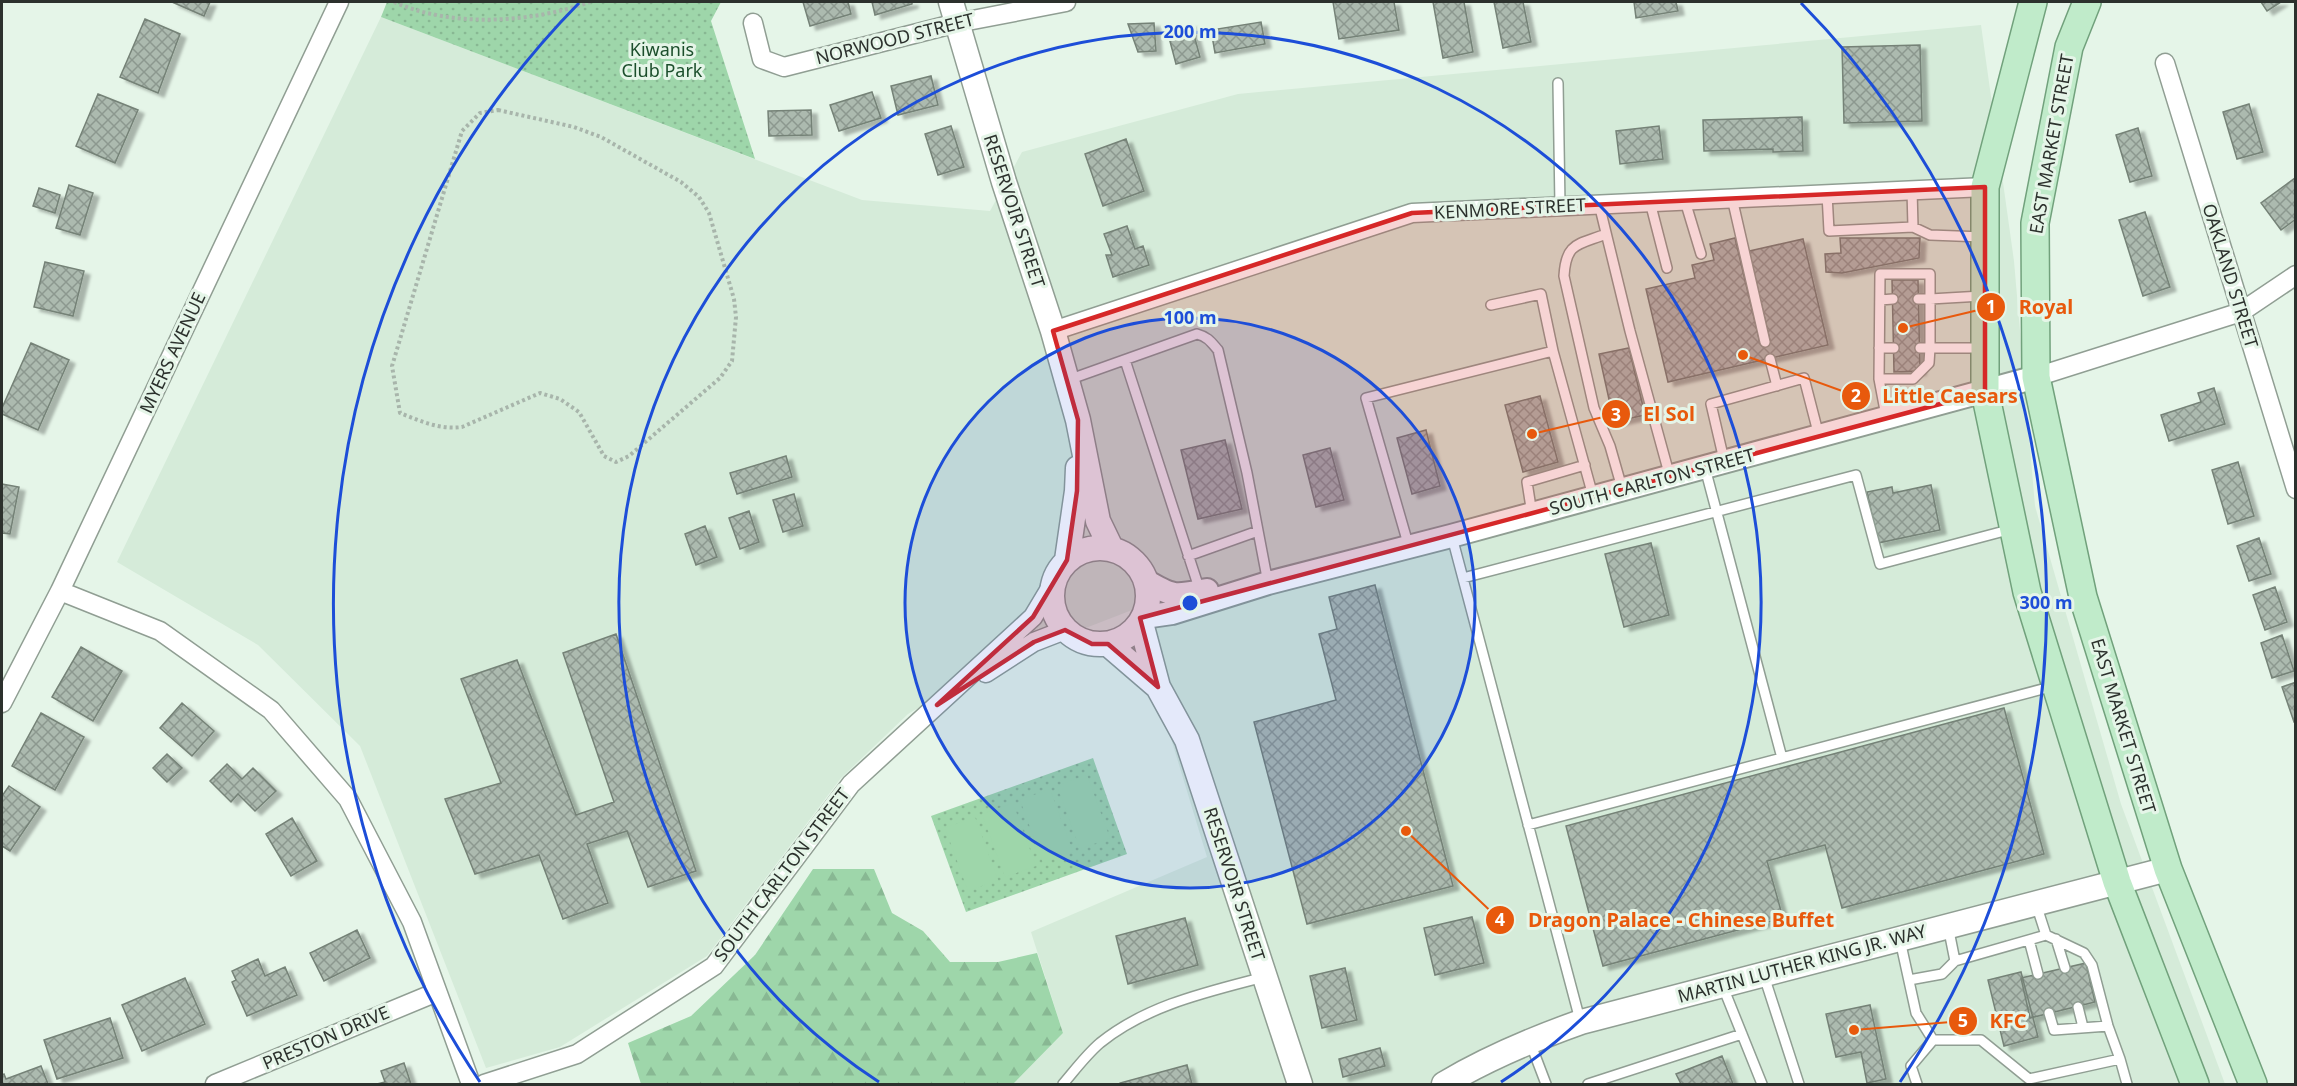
<svg xmlns="http://www.w3.org/2000/svg" width="2297" height="1086" font-family="'Noto Sans',sans-serif">
<style>
.built{fill:#d5ebd9}
.grass{fill:url(#grass-dots)}
.forest{fill:url(#forest-firs)}
.pitch{fill:#9ed6aa}
.building{fill:url(#building-cross-hatch);stroke:#758277;stroke-width:1.5;filter:url(#shadow)}
.lines{fill:none;stroke-linecap:round;stroke-linejoin:round}
.service-casing{stroke:#909e93;stroke-width:12}
.minor-casing{stroke:#909e93;stroke-width:21}
.tertiary-casing{stroke:#909e93;stroke-width:26}
.secondary-casing{stroke:#909e93;stroke-width:27}
.primary-casing{stroke:#71a17c;stroke-width:30}
.path{stroke:#a8b5ab;stroke-width:4;stroke-dasharray:3 3;stroke-linecap:butt}
.service{stroke:#fff;stroke-width:9}
.minor{stroke:#fff;stroke-width:18}
.tertiary{stroke:#fff;stroke-width:22}
.secondary{stroke:#fff;stroke-width:24}
.primary{stroke:#c0ebca;stroke-width:27}
.marked{fill:#d62828;fill-opacity:0.2;stroke:#d62828;stroke-width:4.5;stroke-linejoin:round}
.ring{fill:none;stroke:#1d4ed8;stroke-width:3}
.labels{text-anchor:middle;stroke-width:6;stroke-linejoin:round;paint-order:stroke}
.street-label{font-size:18px;fill:#2c312d;stroke:#e5f5e8}
.park-label{font-size:18px;fill:#1c4f2c;stroke:#e5f5e8}
.centre{fill:#1d4ed8;stroke:#e5f5e8;stroke-width:3}
.ring-label{font-size:18px;text-anchor:middle;font-weight:bold;fill:#1d4ed8;stroke:#e5f5e8;stroke-width:6;stroke-linejoin:round;paint-order:stroke}
.leader{fill:none;stroke:#e8590c;stroke-width:2}
.callout-dot{fill:#e8590c;stroke:#e5f5e8;stroke-width:2}
.mark-label{font-size:18px;text-anchor:middle;font-weight:bold;fill:#fff}
.callout-label{font-size:20px;text-anchor:middle;font-weight:bold;fill:#e8590c;stroke:#e5f5e8;stroke-width:6;stroke-linejoin:round;paint-order:stroke}
</style>
<defs>
<pattern id="grass-dots" width="8" height="8" patternUnits="userSpaceOnUse" patternTransform="scale(1.5)"><rect width="8" height="8" fill="#9ed6aa"/><path d="M2 2h.1M6 6h.1" fill="none" stroke="#88b893" stroke-width="1.8" stroke-linecap="round"/></pattern>
<pattern id="forest-firs" width="22" height="20" patternUnits="userSpaceOnUse" patternTransform="scale(1.5)"><rect width="22" height="20" fill="#9ed6aa"/><path d="M5 1l3.5 6h-7zM16 11l3.5 6h-7z" fill="#88b893"/></pattern>
<pattern id="building-cross-hatch" width="8" height="8" patternUnits="userSpaceOnUse" patternTransform="scale(1.5)"><rect width="8" height="8" fill="#acbaaf"/><path d="M0 0l8 8M0 8l8-8" fill="none" stroke="#8c988f"/></pattern>
<filter id="shadow"><feDropShadow dx="6" dy="4" stdDeviation="1.5" flood-color="#0004"/></filter>
</defs>
<rect width="100%" height="100%" fill="#e5f5e8"/>
<path class="built" d="M 381,17 L 862,200 L 990,211 L 1022,152 L 1238,94 L 1981,25 L 2014,261 L 2035,506 L 2121,804 L 2225,1084 L 1013,1084 L 1063,1033 L 1031,932 L 1207,857 L 1132,610 L 988,666 L 908,714 L 841,778 L 707,956 L 560,1047 L 486,1068 L 360,746 L 258,645 L 117,562 Z"/>
<path class="grass" d="M 387,2 L 721,2 L 711,21 L 755,159 L 381,17 Z
M 1093,758 L 1127,854 L 966,912 L 931,816 Z"/>
<path class="forest" d="M 813,869 L 874,869 L 892,913 L 923,931 L 950,962 L 998,962 L 1037,953 L 1063,1033 L 1013,1084 L 641,1084 L 628,1043 L 691,1016 L 755,955 Z"/>
<path class="pitch" d="M 1087,775 L 1110,838 L 1080,849 L 1057,786 Z
M 1050,789 L 1073,852 L 1043,863 L 1020,800 Z
M 1013,803 L 1036,866 L 1005,877 L 982,814 Z
M 975,817 L 998,880 L 968,891 L 945,828 Z"/>
<path class="building" d="M 172,2 L 210,2 L 204,16 Z
M 803,2 L 848,2 L 851,14 L 810,26 Z
M 872,2 L 912,2 L 912,4 L 875,15 Z
M 1333,2 L 1394,2 L 1399,30 L 1339,39 Z
M 1433,2 L 1464,2 L 1473,52 L 1443,58 Z
M 1494,2 L 1523,2 L 1531,42 L 1503,48 Z
M 1634,2 L 1676,2 L 1678,11 L 1636,18 Z
M 2261,2 L 2281,2 L 2267,11 Z
M 145,19 L 180,34 L 158,93 L 120,77 Z
M 1261,22 L 1265,44 L 1215,53 L 1211,30 Z
M 1154,23 L 1156,51 L 1138,52 L 1128,24 Z
M 1191,24 L 1200,57 L 1176,64 L 1167,30 Z
M 1920,45 L 1922,121 L 1844,123 L 1842,47 Z
M 931,76 L 938,105 L 898,115 L 891,86 Z
M 872,92 L 881,118 L 839,131 L 830,105 Z
M 98,94 L 138,110 L 115,163 L 76,146 Z
M 2249,104 L 2263,152 L 2237,159 L 2223,112 Z
M 811,110 L 812,135 L 769,136 L 768,111 Z
M 1802,117 L 1803,151 L 1773,152 L 1773,149 L 1704,151 L 1703,120 Z
M 951,126 L 964,167 L 938,175 L 925,134 Z
M 1659,126 L 1663,159 L 1620,164 L 1616,131 Z
M 2138,128 L 2152,176 L 2130,182 L 2116,135 Z
M 1126,139 L 1144,191 L 1103,206 L 1085,154 Z
M 2295,178 L 2296,219 L 2281,230 L 2261,203 Z
M 69,185 L 93,193 L 80,235 L 56,228 Z
M 39,188 L 60,195 L 55,213 L 33,206 Z
M 2145,212 L 2170,287 L 2143,296 L 2119,220 Z
M 1127,226 L 1135,249 L 1143,246 L 1149,265 L 1113,277 L 1106,255 L 1112,255 L 1104,234 Z
M 1735,238 L 1760,343 L 1770,341 L 1749,251 L 1803,239 L 1828,345 L 1668,382 L 1646,289 L 1695,278 L 1692,265 L 1714,260 L 1710,244 Z
M 1840,238 L 1920,238 L 1919,258 L 1842,273 L 1826,272 L 1825,254 L 1841,253 Z
M 45,262 L 84,271 L 73,316 L 34,307 Z
M 1892,280 L 1918,280 L 1920,371 L 1894,372 Z
M 31,343 L 69,360 L 38,430 L 2,414 L 2,408 Z
M 1629,348 L 1645,415 L 1614,422 L 1599,354 Z
M 2214,388 L 2225,424 L 2169,441 L 2161,415 L 2201,402 L 2198,393 Z
M 1540,396 L 1558,462 L 1523,472 L 1505,405 Z
M 1426,430 L 1440,486 L 1412,494 L 1397,438 Z
M 1225,440 L 1242,509 L 1198,519 L 1181,450 Z
M 1330,448 L 1344,500 L 1316,507 L 1303,455 Z
M 786,456 L 792,477 L 737,494 L 730,473 Z
M 2238,462 L 2254,516 L 2228,524 L 2212,470 Z
M 2,484 L 19,487 L 10,534 L 2,533 Z
M 1931,485 L 1940,530 L 1878,543 L 1867,492 L 1892,487 L 1893,493 Z
M 794,494 L 803,526 L 783,532 L 773,500 Z
M 749,511 L 759,542 L 740,549 L 729,518 Z
M 705,526 L 717,557 L 696,565 L 685,534 Z
M 2259,538 L 2271,574 L 2249,581 L 2237,546 Z
M 1651,543 L 1669,615 L 1624,627 L 1605,554 Z
M 1375,585 L 1453,886 L 1307,924 L 1254,722 L 1336,700 L 1319,634 L 1337,629 L 1329,597 Z
M 2275,587 L 2287,622 L 2265,630 L 2253,595 Z
M 616,634 L 696,871 L 648,887 L 627,831 L 587,844 L 608,903 L 563,919 L 539,855 L 475,874 L 445,799 L 501,783 L 461,679 L 517,660 L 576,815 L 614,802 L 563,653 Z
M 2282,635 L 2294,671 L 2272,678 L 2261,643 Z
M 81,647 L 122,671 L 93,721 L 52,697 Z
M 2296,682 L 2296,721 L 2294,722 L 2282,687 Z
M 182,703 L 214,731 L 192,756 L 160,728 Z
M 2004,708 L 2044,854 L 1842,908 L 1825,845 L 1767,861 L 1783,918 L 1603,966 L 1566,826 Z
M 41,713 L 84,737 L 55,790 L 12,766 Z
M 167,754 L 182,768 L 167,782 L 153,768 Z
M 227,764 L 242,779 L 253,768 L 276,791 L 255,811 L 238,794 L 231,802 L 210,781 Z
M 9,786 L 40,807 L 10,851 L 2,846 L 2,796 Z
M 292,818 L 317,861 L 291,876 L 266,834 Z
M 1472,917 L 1484,963 L 1435,975 L 1424,928 Z
M 1185,918 L 1198,965 L 1128,984 L 1116,936 Z
M 357,930 L 370,958 L 324,981 L 310,953 Z
M 258,959 L 265,976 L 285,967 L 297,995 L 247,1016 L 232,982 L 236,980 L 232,971 Z
M 2086,963 L 2095,1002 L 2030,1018 L 2021,978 Z
M 1345,968 L 1357,1020 L 1322,1028 L 1310,976 Z
M 2021,972 L 2038,1037 L 2004,1046 L 1988,980 Z
M 185,978 L 205,1024 L 142,1051 L 122,1005 Z
M 1870,1005 L 1886,1079 L 1867,1083 L 1861,1052 L 1836,1057 L 1826,1014 Z
M 110,1018 L 123,1058 L 57,1079 L 44,1040 Z
M 1380,1048 L 1385,1066 L 1343,1077 L 1339,1059 Z
M 1722,1056 L 1733,1084 L 1681,1084 L 1676,1074 Z
M 404,1063 L 411,1084 L 377,1084 L 385,1082 L 381,1071 Z
M 1187,1065 L 1192,1084 L 1120,1084 L 1120,1083 Z
M 41,1066 L 48,1084 L 2,1084 L 2,1075 L 4,1074 L 6,1079 Z"/>
<g class="lines">
<defs>
<path id="service" d="M 1558,83 L 1560,206
M 1827,194 L 1829,231 L 1913,227 L 1912,190
M 1732,198 L 1765,342
M 1685,201 L 1701,254
M 1650,202 L 1667,268
M 1599,204 L 1630,331 L 1670,477
M 1913,227 L 1930,235 L 1983,237
M 1606,234 C 1578,245 1566,242 1564,276 L 1594,408 L 1610,446 L 1622,488
M 1880,300 L 1893,299
M 1879,348 L 1894,348
M 1982,348 L 1930,348 L 1930,299 L 1982,296
M 1553,351 L 1593,496
M 1770,359 L 1777,386
M 1125,360 L 1200,591
M 1879,379 L 1913,379 L 1929,363 L 1930,348 L 1920,348
M 1068,380 L 1197,334 C 1208,337 1211,342 1218,350 L 1247,473 L 1268,583
M 1886,416 L 1879,379 L 1880,274 L 1930,274 L 1930,299 L 1918,299
M 1724,460 L 1711,404 L 1804,378 L 1819,436
M 1705,468 L 1782,758
M 1532,514 L 1527,482 L 1585,465
M 1452,537 L 1580,1020
M 1409,547 L 1366,398 L 1553,351 L 1541,294 L 1491,305
M 1188,556 L 1258,531
M 1463,578 L 1856,475 L 1880,564 L 2012,529
M 1528,825 L 2054,686
M 1948,926 L 1955,961 L 2046,935 L 2036,904
M 2056,939 L 2065,968
M 1900,940 L 1916,1013 L 1933,1040 L 1981,1040 L 2029,1079 L 2120,1059 L 2108,1026 L 2092,965 L 2084,953 L 2046,935
M 2029,940 L 2038,974
M 1764,976 L 1799,1084
M 1909,980 L 1942,974 L 1955,961
M 1723,987 L 1762,1084
M 2078,1007 L 2083,1027
M 2049,1013 L 2054,1030 L 2108,1026
M 1530,1042 L 1546,1084
M 2120,1059 L 2127,1084
M 1063,1084 C 1075,1070 1086,1055 1100,1043 C 1147,1005 1207,992 1264,977
M 1588,1084 L 1742,1034
M 1917,1084 L 1911,1066 L 1933,1040"/>
<path id="minor" d="M 753,23 L 762,59 L 784,67 L 957,23 L 1066,2
M 2165,63 L 2296,489
M 1053,331 L 1412,213 L 1985,187
M 2036,377 L 2241,312 L 2296,275
M 60,591 L 160,631 L 271,710 L 348,799 L 412,922 L 471,1084
M 986,673 L 1034,642 L 1065,630
M 2,703 L 60,591 L 339,2
M 215,1084 L 437,992
M 484,1084 L 577,1054 L 714,966 L 851,784 L 1033,617 L 1051,587"/>
<path id="tertiary" d="M 1146,581 C 1175,598 1175,596 1207,590
M 1144,617 L 1172,613 L 1268,583 L 1451,536 L 2036,377"/>
<path id="secondary" d="M 951,2 L 1004,182 L 1053,331 L 1078,420 L 1098,521 L 1111,548
M1052 596a48 48 0 1 1 96 0a48 48 0 1 1-96 0Z
M 1067,560 L 1077,491 L 1078,468
M 1141,623 L 1158,687 L 1187,740 L 1300,1084
M 1108,644 L 1158,687
M 1444,1084 C 1488,1058 1533,1039 1581,1022 L 2168,869"/>
<path id="primary" d="M 2033,2 L 1985,187 L 1985,392 L 2027,592 L 2117,882 L 2195,1084
M 2087,2 L 2069,47 L 2035,223 L 2036,377 L 2083,597 L 2168,869 L 2253,1084"/>
</defs>
<use href="#service" class="service-casing"/>
<use href="#minor" class="minor-casing"/>
<use href="#tertiary" class="tertiary-casing"/>
<use href="#secondary" class="secondary-casing"/>
<use href="#primary" class="primary-casing"/>
<path class="path" d="M 394,2 C 453,28 530,23 590,2
M 498,110 L 574,127 L 601,137 L 681,182 L 699,197 L 709,213 L 734,299 L 736,317 L 732,361 L 720,378 L 629,456 L 616,462 L 604,456 L 579,412 L 560,399 L 540,393 L 462,427 C 440,430 420,421 400,413 L 392,366 L 462,131 L 480,113 Z"/>
<use href="#service" class="service"/>
<use href="#minor" class="minor"/>
<use href="#tertiary" class="tertiary"/>
<use href="#secondary" class="secondary"/>
<use href="#primary" class="primary"/>
</g>
<path class="marked" d="M 1985,187 L 1985,392 L 1140,618 L 1158,687 L 1108,644 L 1092,644 L 1065,630 L 1034,642 L 937,705 L 1033,617 L 1067,560 L 1077,491 L 1078,420 L 1053,331 L 1412,213 Z"/>
<circle cx="1190" cy="603" r="285" fill="#1d4ed8" fill-opacity=".12"/>
<g class="ring">
<circle cx="1190" cy="603" r="285"/>
<path d="M879 1082A571 571 0 1 1 1501 1082"/>
<path d="M480 1082A856 856 0 0 1 579 3M1801 3A856 856 0 0 1 1900 1082"/>
</g>
<g class="labels">
<g class="street-label">
<text transform="translate(895 39) rotate(-14)" y="6">NORWOOD STREET</text>
<text transform="translate(2052 144) rotate(-80)" y="6">EAST MARKET STREET</text>
<text transform="translate(1510 209) rotate(-3)" y="6">KENMORE STREET</text>
<text transform="translate(1014 211) rotate(72)" y="6">RESERVOIR STREET</text>
<text transform="translate(2230 276) rotate(73)" y="6">OAKLAND STREET</text>
<text transform="translate(173 353) rotate(-65)" y="6">MYERS AVENUE</text>
<text transform="translate(1652 482) rotate(-15)" y="6">SOUTH CARLTON STREET</text>
<text transform="translate(2123 726) rotate(73)" y="6">EAST MARKET STREET</text>
<text transform="translate(782 875) rotate(-53)" y="6">SOUTH CARLTON STREET</text>
<text transform="translate(1234 884) rotate(72)" y="6">RESERVOIR STREET</text>
<text transform="translate(1802 964) rotate(-15)" y="6">MARTIN LUTHER KING JR. WAY</text>
<text transform="translate(326 1038) rotate(-23)" y="6">PRESTON DRIVE</text>
</g>
<g class="park-label">
<text x="662" y="56">Kiwanis<tspan x="662" dy="21">Club Park</tspan></text>
</g>
</g>
<circle cx="1190" cy="603" r="9" class="centre"/>
<g class="ring-label">
<text x="1190" y="38">200 m</text>
<text x="1190" y="324">100 m</text>
<text x="2046" y="609">300 m</text>
</g>
<path class="leader" d="M1903 328L1991 307M1743 355L1856 396M1532 434L1616 414M1406 831L1500 920M1854 1030L1963 1021"/>
<g class="callout-dot">
<circle cx="1903" cy="328" r="6"/>
<circle cx="1743" cy="355" r="6"/>
<circle cx="1532" cy="434" r="6"/>
<circle cx="1406" cy="831" r="6"/>
<circle cx="1854" cy="1030" r="6"/>
<circle cx="1991" cy="307" r="15"/>
<circle cx="1856" cy="396" r="15"/>
<circle cx="1616" cy="414" r="15"/>
<circle cx="1500" cy="920" r="15"/>
<circle cx="1963" cy="1021" r="15"/>
</g>
<g class="mark-label">
<text x="1991" y="313">1</text>
<text x="1856" y="402">2</text>
<text x="1616" y="421">3</text>
<text x="1500" y="926">4</text>
<text x="1963" y="1027">5</text>
</g>
<g class="callout-label">
<text x="2046" y="314">Royal</text>
<text x="1950" y="403">Little Caesars</text>
<text x="1669" y="421">El Sol</text>
<text x="1681" y="927">Dragon Palace - Chinese Buffet</text>
<text x="2008" y="1028">KFC</text>
</g>
<rect width="2297" height="1086" fill="none" stroke="#2c312d" stroke-width="6"/>
</svg>
